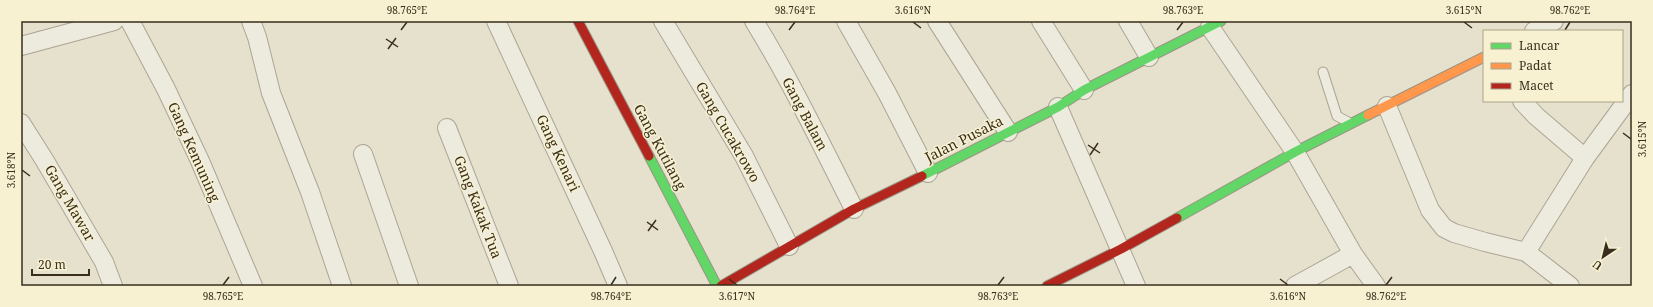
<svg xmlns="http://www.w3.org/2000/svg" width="1653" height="307" font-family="'Noto Serif',serif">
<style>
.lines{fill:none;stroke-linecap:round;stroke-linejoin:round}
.lane-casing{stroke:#aba595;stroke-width:11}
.street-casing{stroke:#aba595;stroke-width:20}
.fast-casing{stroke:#9a9585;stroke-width:11}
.slow-casing{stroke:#9a9585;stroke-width:11}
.jam-casing{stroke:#9a9585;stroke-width:11}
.lane{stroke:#edeade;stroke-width:9}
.street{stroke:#edeade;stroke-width:18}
.fast{stroke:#63d668;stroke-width:9}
.slow{stroke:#ff974d;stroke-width:9}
.jam{stroke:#b3261e;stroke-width:9}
.ticks{fill:none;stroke:#392e1d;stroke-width:1.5}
.labels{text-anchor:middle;stroke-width:3;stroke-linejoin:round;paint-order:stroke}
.street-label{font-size:14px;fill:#392e1d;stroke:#f7f1d1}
.neatline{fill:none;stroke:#392e1d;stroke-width:1.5}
.ticks-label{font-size:10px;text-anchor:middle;fill:#392e1d}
</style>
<rect width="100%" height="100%" fill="#e6e1cc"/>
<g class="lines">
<defs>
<path id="lane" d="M 1323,72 L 1337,116 L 1350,123"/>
<path id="street" d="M 130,21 L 166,89 L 200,161 L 253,286
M 251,21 L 257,37 L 271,93 L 310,192 L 342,286
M 496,21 L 603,251 L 618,286
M 663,21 L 744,156 L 789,246
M 754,21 C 791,81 822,146 854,209
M 846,21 L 887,93 L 928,173
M 937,21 L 1008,132
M 1041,21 L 1084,90
M 1128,21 L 1149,57
M 1210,27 L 1295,152 L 1353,254 L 1376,286
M 1534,31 L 1554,21
M 21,46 L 114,21
M 1522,101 L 1536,116 L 1585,158
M 1387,106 L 1430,210 L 1444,228 L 1454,233 L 1485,242 L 1526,252 L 1570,286
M 1058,107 L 1136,286
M 21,123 L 45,161 L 104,262 L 113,286
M 447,128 L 509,286
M 363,154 L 409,286
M 1526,252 L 1585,158 L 1632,94
M 1295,286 L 1353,254"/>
<path id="fast" d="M 649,156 L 717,286
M 922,176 L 1058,107 L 1084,90 L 1221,21
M 1177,218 L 1295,152 L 1368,115"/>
<path id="slow" d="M 1368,115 L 1484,57"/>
<path id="jam" d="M 578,21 L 649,156
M 721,286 L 854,209 L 922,176
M 1047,286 L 1121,249 L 1177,218"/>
</defs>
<use href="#lane" class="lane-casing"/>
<use href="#street" class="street-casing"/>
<use href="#fast" class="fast-casing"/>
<use href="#slow" class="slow-casing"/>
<use href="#jam" class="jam-casing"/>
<use href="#lane" class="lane"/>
<use href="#street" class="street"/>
<use href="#fast" class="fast"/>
<use href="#slow" class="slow"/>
<use href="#jam" class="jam"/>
</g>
<path class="ticks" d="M 913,22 L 921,28M 1464,22 L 1472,28M 401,30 L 407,22M 789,30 L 795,22M 1177,30 L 1183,22M 1565,30 L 1570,22M 386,39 L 398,47M 388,49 L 396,38M 1623,133 L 1631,139M 1088,145 L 1100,153M 1090,155 L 1098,143M 22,170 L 30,176M 647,222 L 658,230M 648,231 L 656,220M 729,279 L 737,285M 1280,279 L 1288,285M 223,285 L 229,277M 611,285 L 616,277M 998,285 L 1004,277M 1386,285 L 1392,277"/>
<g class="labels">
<g class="street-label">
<text transform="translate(805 114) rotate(62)" y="5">Gang Balam</text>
<text transform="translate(728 132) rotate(60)" y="5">Gang Cucakrowo</text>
<text transform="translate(964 139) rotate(-27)" y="5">Jalan Pusaka</text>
<text transform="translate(660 147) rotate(62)" y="5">Gang Kutilang</text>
<text transform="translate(194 152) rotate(66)" y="5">Gang Kemuning</text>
<text transform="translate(558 153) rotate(65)" y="5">Gang Kenari</text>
<text transform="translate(70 203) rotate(60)" y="5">Gang Mawar</text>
<text transform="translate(478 207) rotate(69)" y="5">Gang Kakak Tua</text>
</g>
</g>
<rect width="1653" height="307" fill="none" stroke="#f7f1d1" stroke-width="44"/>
<rect x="1483" y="30" width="140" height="72" fill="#f7f1d1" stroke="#aba389"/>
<rect x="1491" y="43" width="20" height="6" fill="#63d668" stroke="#aba389"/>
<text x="1519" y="50" font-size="12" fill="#392e1d">Lancar</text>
<rect x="1491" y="63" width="20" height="6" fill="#ff974d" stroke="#aba389"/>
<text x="1519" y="70" font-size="12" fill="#392e1d">Padat</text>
<rect x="1491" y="83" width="20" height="6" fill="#b3261e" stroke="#aba389"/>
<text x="1519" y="90" font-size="12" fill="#392e1d">Macet</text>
<g transform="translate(1603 257) rotate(215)" stroke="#f7f1d1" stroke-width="3" paint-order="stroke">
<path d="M0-3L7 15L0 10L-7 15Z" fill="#392e1d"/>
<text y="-6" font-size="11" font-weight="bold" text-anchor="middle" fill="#392e1d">U</text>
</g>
<path d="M32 269v6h57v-6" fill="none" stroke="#392e1d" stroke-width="2"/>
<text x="38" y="269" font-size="12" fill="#392e1d" stroke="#f7f1d1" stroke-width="3" paint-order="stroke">20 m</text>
<rect x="22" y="22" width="1609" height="263" class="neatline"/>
<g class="ticks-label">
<text x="407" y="14">98.765°E</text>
<text x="795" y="14">98.764°E</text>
<text x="913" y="14">3.616°N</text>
<text x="1183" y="14">98.763°E</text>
<text x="1464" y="14">3.615°N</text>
<text x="1570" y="14">98.762°E</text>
<text transform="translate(1642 139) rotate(-90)" y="4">3.615°N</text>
<text transform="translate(11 170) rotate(-90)" y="4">3.618°N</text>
<text x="223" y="300">98.765°E</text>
<text x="611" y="300">98.764°E</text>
<text x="737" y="300">3.617°N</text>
<text x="998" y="300">98.763°E</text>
<text x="1288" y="300">3.616°N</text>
<text x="1386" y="300">98.762°E</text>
</g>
</svg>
